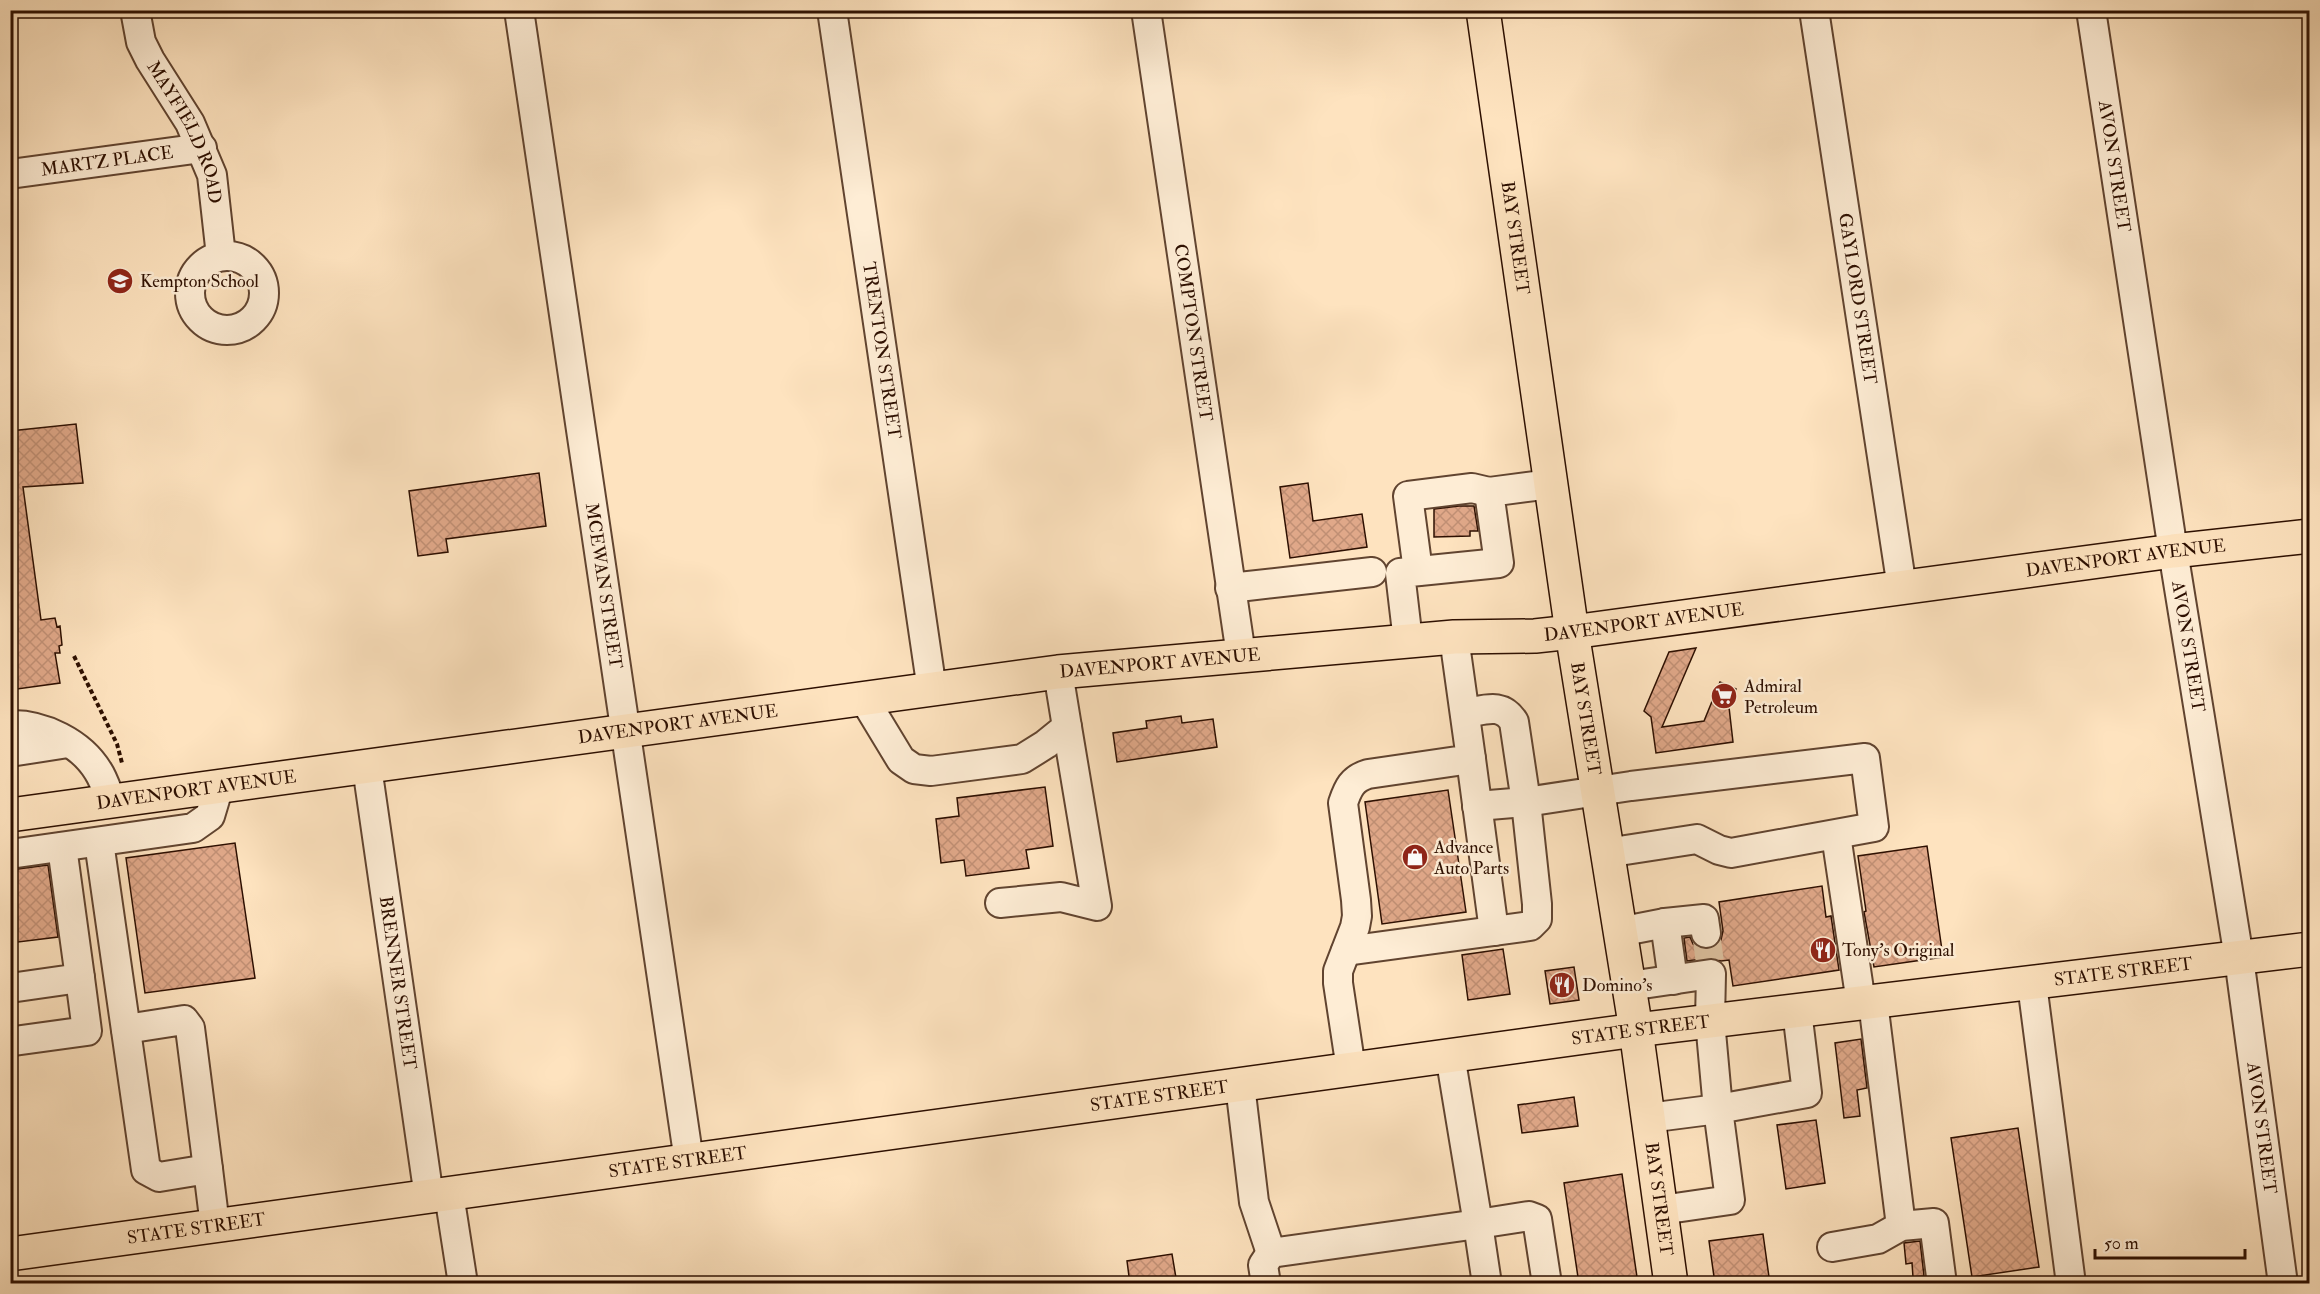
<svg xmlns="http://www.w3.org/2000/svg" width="2320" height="1294" font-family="'IM FELL Double Pica',serif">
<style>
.building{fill:url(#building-cross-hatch);stroke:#2d0f00;stroke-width:1.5}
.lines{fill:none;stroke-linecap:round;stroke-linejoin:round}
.minor-tunnel{stroke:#dfc3a2;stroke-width:28;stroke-dasharray:28 14;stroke-linecap:butt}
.minor-casing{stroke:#614430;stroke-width:32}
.major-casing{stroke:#2d0f00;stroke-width:36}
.path{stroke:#2d0f00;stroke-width:4;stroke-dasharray:4.5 3;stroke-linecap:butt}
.minor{stroke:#feedd5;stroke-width:28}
.major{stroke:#fee3bf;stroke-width:33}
.labels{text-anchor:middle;stroke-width:5;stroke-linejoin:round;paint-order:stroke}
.street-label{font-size:18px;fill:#2d0f00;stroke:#feedd5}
.poi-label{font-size:18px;fill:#2d0f00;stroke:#feedd5;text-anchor:start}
</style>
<defs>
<pattern id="building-cross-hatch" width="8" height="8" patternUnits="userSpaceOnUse" patternTransform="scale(1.5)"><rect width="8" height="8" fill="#e0a889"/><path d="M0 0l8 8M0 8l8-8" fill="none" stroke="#c08f74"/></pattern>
</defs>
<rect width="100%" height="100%" fill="#fee3bf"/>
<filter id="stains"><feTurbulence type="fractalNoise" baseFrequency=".00333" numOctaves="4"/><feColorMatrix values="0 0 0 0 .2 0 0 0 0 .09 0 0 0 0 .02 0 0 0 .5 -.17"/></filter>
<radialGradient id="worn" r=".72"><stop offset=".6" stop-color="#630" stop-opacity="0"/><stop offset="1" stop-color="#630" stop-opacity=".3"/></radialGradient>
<path class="building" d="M 76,424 L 83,483 L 23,487 L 41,620 L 55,618 L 57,627 L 60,626 L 62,645 L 59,646 L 60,653 L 55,653 L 60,683 L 10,690 L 10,431 Z
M 539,473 L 546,526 L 446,539 L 448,552 L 418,556 L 409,491 Z
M 1308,483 L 1313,521 L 1362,514 L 1367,547 L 1290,558 L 1280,487 Z
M 1459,506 L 1474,506 L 1478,531 L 1470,531 L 1470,536 L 1434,537 L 1434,509 Z
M 1696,648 L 1662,727 L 1704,721 L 1720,682 L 1736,689 L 1729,707 L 1733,742 L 1656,753 L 1651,717 L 1644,711 L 1669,652 Z
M 1181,716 L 1182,723 L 1213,719 L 1217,747 L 1117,762 L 1113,733 L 1147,728 L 1146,721 Z
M 1045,787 L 1053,846 L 1026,850 L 1029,868 L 966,876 L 964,860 L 941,863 L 936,819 L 959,816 L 957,798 Z
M 1448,790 L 1466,912 L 1382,924 L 1365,802 Z
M 235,843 L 255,978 L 145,993 L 126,858 Z
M 1927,846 L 1943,957 L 1874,967 L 1864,912 L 1866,911 L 1858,856 Z
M 48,865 L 58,937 L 10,943 L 10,870 Z
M 1822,886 L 1826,917 L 1831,916 L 1839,970 L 1733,986 L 1729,960 L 1721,961 L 1709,958 L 1687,961 L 1684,938 L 1690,937 L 1693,944 L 1699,948 L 1708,949 L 1716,946 L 1721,940 L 1723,931 L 1719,902 Z
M 1503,949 L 1510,994 L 1468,1000 L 1462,955 Z
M 1574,967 L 1579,1000 L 1550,1004 L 1545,971 Z
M 1861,1039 L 1867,1088 L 1857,1090 L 1860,1116 L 1844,1118 L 1835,1043 Z
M 1574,1097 L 1578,1126 L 1522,1133 L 1518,1105 Z
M 1816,1120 L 1825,1183 L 1786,1189 L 1777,1125 Z
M 2018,1128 L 2039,1267 L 1972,1277 L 1951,1138 Z
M 1622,1174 L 1638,1284 L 1579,1284 L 1564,1183 Z
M 1763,1234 L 1769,1277 L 1715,1284 L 1709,1241 Z
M 1920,1241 L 1924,1276 L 1913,1277 L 1912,1263 L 1906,1264 L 1904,1243 Z
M 1172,1254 L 1177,1284 L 1130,1284 L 1127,1261 Z"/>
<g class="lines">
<path class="minor-tunnel" d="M 1706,933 L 1710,963"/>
<defs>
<g id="minor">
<path id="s1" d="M 135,10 L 141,42 L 150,60 L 190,123 L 212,175 L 221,256"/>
<path id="s2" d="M 519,10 L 689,1161"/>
<path id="s3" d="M 832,10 L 932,690"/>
<path id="s4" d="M 1146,10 L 1241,655"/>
<path id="s5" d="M 1814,10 L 1902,588"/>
<path id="s6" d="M 2091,10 L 2173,551 L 2239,958 L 2283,1284"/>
<path id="s7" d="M 10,174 L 202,148"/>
<circle cx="227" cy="293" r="37"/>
<path d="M 1418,571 L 1408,496 L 1472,488 L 1489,492"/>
<path d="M 1230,588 L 1372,572"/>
<path d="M 1408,641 L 1400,573 L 1499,563 L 1489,492 L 1551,484"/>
<path d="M 864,699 L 901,760 L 914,769 L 931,771 L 1022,759 L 1046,744 L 1067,727 L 1058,672"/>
<path d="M 1465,713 C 1485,710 1502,702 1514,722 L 1526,802 L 1477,806"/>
<path d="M 10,725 C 43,724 81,743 98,771 C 104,780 107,791 111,801"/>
<path d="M 10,752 L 68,743"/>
<path d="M 1471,759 L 1494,931"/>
<path id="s8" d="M 367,767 L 429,1197"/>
<path d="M 1836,835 L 1861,1003"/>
<path d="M 99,842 L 146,1170 L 159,1177 L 208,1169 L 215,1226"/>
<path d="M 10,854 L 193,828 L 210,816 L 219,786"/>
<path d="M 1000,903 L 1061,897 L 1097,906 L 1067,727"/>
<path d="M 1665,923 L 1704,919 L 1706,933"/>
<path d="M 1619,932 L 1665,923 L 1673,980"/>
<path d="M 1346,951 L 1530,926 L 1537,919 L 1537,904 L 1526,802 L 1631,786 L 1865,758 L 1874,827 L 1731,853 L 1719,850 L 1697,839 L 1606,853"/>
<path d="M 2032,984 L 2071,1284"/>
<path d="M 1629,986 L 1711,974 L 1710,1021 L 1718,1109 L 1648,1118"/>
<path d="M 10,988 L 80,978 L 62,847"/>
<path d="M 1873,1002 L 1901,1226"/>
<path d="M 126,1029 L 184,1020 L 190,1028 L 208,1169"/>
<path d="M 14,1041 L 87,1031 L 80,978"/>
<path d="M 1450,1055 L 1478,1224 L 1529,1216 L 1537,1219 L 1547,1284"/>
<path d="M 1351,1069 L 1338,983 L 1338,971 L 1355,927 L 1357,916 L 1356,900 L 1343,803 C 1348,788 1352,779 1368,774 L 1471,759 L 1454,637"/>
<path d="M 1240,1085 L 1254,1202 L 1271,1253"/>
<path d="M 449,1194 L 463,1284"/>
<path d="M 1661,1210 L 1730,1200 L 1718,1109 L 1807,1093 L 1797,1011"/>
<path d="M 1832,1247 L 1878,1239 L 1901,1226 L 1934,1223 L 1942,1284"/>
<path d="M 1266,1284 L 1263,1265 L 1271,1253 L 1478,1224 L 1487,1284"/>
</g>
<g id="major">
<path id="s9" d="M 1483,10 L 1572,632 L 1636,1030 L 1671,1284"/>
<path id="s10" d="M 10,815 L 1058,672 L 1454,637 L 1535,636 L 1572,632 L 2173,551 L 2310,536"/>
<path id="s11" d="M 10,1254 L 1636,1030 L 2310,949"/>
</g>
</defs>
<use href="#minor" class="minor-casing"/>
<use href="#major" class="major-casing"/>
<path class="path" d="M 74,656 L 117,744 L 122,763"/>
<use href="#minor" class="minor"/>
<use href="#major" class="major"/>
</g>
<defs>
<symbol id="school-disc" viewBox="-11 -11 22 22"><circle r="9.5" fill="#8f2418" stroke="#feedd5"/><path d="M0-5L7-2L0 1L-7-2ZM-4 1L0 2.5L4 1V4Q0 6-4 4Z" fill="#fff"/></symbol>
<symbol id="supermarket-disc" viewBox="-11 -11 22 22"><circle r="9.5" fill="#8f2418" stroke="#feedd5"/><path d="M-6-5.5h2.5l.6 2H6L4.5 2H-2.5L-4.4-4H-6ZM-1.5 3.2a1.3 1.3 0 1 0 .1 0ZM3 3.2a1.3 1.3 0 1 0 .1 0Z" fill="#fff"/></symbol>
<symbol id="shop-disc" viewBox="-11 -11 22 22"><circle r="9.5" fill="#8f2418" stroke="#feedd5"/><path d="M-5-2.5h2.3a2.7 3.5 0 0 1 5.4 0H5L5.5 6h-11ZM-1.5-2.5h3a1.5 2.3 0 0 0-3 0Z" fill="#fff"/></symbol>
<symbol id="restaurant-disc" viewBox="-11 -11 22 22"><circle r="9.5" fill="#8f2418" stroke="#feedd5"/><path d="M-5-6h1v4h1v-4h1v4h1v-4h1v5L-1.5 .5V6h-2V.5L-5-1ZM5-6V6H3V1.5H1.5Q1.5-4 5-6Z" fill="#fff"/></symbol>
</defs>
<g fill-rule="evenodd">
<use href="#school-disc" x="105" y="266" width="30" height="30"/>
<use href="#supermarket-disc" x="1709" y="681" width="30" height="30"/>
<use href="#shop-disc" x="1400" y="842" width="30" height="30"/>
<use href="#restaurant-disc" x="1808" y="935" width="30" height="30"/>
<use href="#restaurant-disc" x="1547" y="970" width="30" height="30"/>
</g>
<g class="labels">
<g class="street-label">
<text dy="6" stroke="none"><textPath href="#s1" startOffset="134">MAYFIELD ROAD</textPath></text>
<text dy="6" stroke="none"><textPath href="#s7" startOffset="98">MARTZ PLACE</textPath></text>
<text dy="6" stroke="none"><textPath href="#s6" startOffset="158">AVON STREET</textPath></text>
<text dy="6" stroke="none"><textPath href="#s9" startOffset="230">BAY STREET</textPath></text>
<text dy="6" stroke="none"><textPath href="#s5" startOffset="292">GAYLORD STREET</textPath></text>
<text dy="6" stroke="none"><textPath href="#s4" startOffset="326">COMPTON STREET</textPath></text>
<text dy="6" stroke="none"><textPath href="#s3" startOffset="344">TRENTON STREET</textPath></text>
<text dy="6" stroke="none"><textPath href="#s10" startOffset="2132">DAVENPORT AVENUE</textPath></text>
<text dy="6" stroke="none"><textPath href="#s2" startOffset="582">MCEWAN STREET</textPath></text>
<text dy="6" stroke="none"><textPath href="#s10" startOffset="1646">DAVENPORT AVENUE</textPath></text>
<text dy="6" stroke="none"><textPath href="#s6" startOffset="644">AVON STREET</textPath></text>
<text dy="6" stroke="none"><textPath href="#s10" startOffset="1160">DAVENPORT AVENUE</textPath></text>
<text dy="6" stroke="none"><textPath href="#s9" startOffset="716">BAY STREET</textPath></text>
<text dy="6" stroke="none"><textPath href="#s10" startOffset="674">DAVENPORT AVENUE</textPath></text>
<text dy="6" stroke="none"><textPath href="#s10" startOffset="188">DAVENPORT AVENUE</textPath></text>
<text dy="6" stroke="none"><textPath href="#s11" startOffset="2132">STATE STREET</textPath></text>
<text dy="6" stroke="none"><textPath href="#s8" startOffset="218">BRENNER STREET</textPath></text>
<text dy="6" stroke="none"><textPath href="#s11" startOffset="1646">STATE STREET</textPath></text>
<text dy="6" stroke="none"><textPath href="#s11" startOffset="1160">STATE STREET</textPath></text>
<text dy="6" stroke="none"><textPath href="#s6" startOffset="1131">AVON STREET</textPath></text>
<text dy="6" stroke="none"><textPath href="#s11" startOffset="674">STATE STREET</textPath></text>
<text dy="6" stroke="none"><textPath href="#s9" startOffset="1202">BAY STREET</textPath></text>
<text dy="6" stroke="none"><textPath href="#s11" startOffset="188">STATE STREET</textPath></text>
</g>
<g class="poi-label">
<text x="140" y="287">Kempton School</text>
<text x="1744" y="692">Admiral<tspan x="1744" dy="21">Petroleum</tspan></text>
<text x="1434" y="853">Advance<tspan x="1434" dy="21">Auto Parts</tspan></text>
<text x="1842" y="956">Tony's Original</text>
<text x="1582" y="991">Domino's</text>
</g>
</g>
<rect width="2320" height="1294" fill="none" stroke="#fee3bf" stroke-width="36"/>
<rect x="12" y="12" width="2296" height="1270" fill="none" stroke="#2d0f00" stroke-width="3"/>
<rect x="18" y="18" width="2284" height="1258" fill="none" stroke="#2d0f00" stroke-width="1.5"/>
<path d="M2095 1249v9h150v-9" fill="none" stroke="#2d0f00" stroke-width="3"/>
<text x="2104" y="1249" font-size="18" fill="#2d0f00" stroke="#feedd5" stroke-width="4.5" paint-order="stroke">50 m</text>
<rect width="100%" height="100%" filter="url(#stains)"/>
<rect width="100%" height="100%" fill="url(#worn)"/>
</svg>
